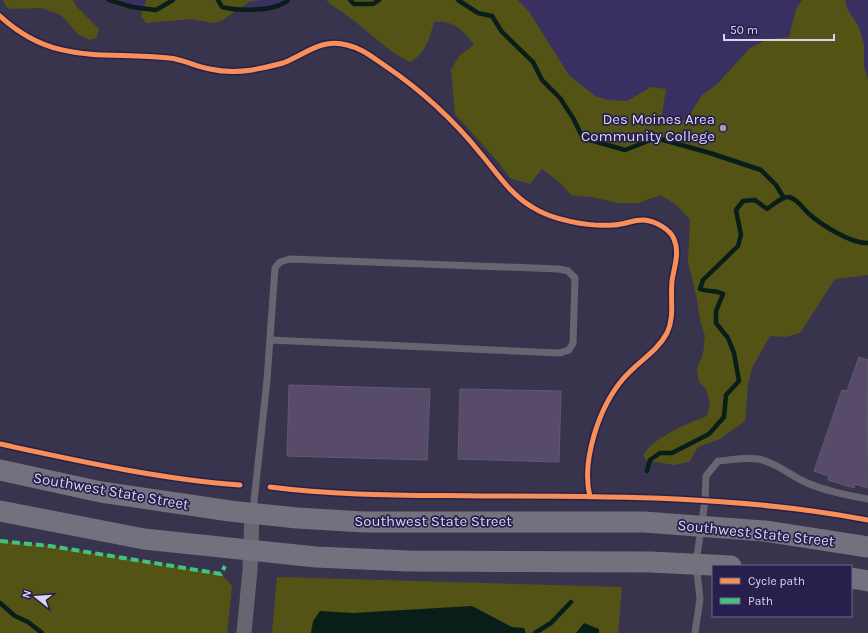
<svg xmlns="http://www.w3.org/2000/svg" width="868" height="633" font-family="Karla,sans-serif">
<style>
.built{fill:#392f60}
.green{fill:#535316}
.water{fill:#091d19}
.lines{fill:none;stroke-linecap:round;stroke-linejoin:round}
.stream{stroke:#091d19;stroke-width:4.5}
.building{fill:#584a69;stroke:#615a6f}
.service{stroke:#686571;stroke-width:7}
.minor{stroke:#686571;stroke-width:15}
.secondary{stroke:#73717e;stroke-width:21}
.quiet{stroke:#40c37c;stroke-width:4;stroke-dasharray:8 4;stroke-linecap:butt}
.cycleway-casing{stroke:#291f4c;stroke-width:8}
.cycleway{stroke:#f78f57;stroke-width:5}
.poi-dot{fill:#a09db9;stroke:#291f4c;stroke-width:1.5}
.labels{text-anchor:middle;stroke-width:3.5;stroke-linejoin:round;paint-order:stroke}
.poi-label{font-size:15px;fill:#d8d5f2;stroke:#291f4c;text-anchor:end}
.street-label{font-size:15px;fill:#d8d5f2;stroke:#291f4c}
</style>
<rect width="100%" height="100%" fill="#39344e"/>
<path class="built" d="M 109,0 L 173,0 L 156,10 L 132,7 Z
M 218,0 L 288,0 L 268,9 L 233,9 Z
M 459,0 L 868,0 L 868,243 L 625,150 Z"/>
<path class="green" d="M 3,0 L 73,0 L 76,6 L 99,29 L 96,38 L 90,40 L 78,34 L 61,15 L 42,8 L 10,9 L 5,5 Z
M 146,0 L 261,0 L 249,2 L 221,21 L 213,23 L 192,19 L 146,23 L 141,16 Z
M 326,0 L 518,0 L 528,10 L 569,75 L 595,96 L 608,100 L 627,101 L 651,87 L 666,89 L 661,122 L 674,125 L 688,118 L 701,96 L 716,85 L 750,48 L 768,39 L 789,37 L 796,9 L 802,0 L 845,0 L 848,10 L 859,27 L 864,44 L 864,67 L 868,80 L 868,275 L 835,279 L 800,333 L 785,337 L 770,336 L 752,368 L 748,384 L 745,421 L 720,439 L 698,447 L 689,462 L 674,465 L 646,460 L 643,455 C 653,438 688,423 707,416 L 710,404 L 706,389 L 699,382 L 697,369 L 703,354 L 705,336 L 700,320 L 697,299 L 688,262 L 690,220 L 677,205 L 660,195 L 639,203 L 618,203 L 592,197 L 571,195 L 559,182 L 542,169 L 530,184 L 510,178 L 500,164 L 455,114 L 451,70 L 459,56 L 474,45 C 463,30 454,20 434,22 C 429,39 426,53 410,62 C 388,51 372,35 353,20 C 344,12 334,8 326,0 Z
M 0,541 L 50,546 L 221,574 L 232,586 L 227,633 L 0,633 Z
M 277,577 L 622,587 L 618,633 L 272,633 Z"/>
<path class="water" d="M 472,606 L 512,627 L 524,628 L 526,633 L 311,633 L 313,621 L 320,611 L 353,613 Z
M 584,623 L 599,629 L 599,633 L 576,633 Z"/>
<g class="lines">
<path class="stream" d="M 109,0 L 132,7 L 156,10 L 173,0
M 218,0 L 222,7 C 238,11 275,12 288,0
M 350,0 L 354,4 L 373,4 L 379,0
M 458,0 L 478,13 L 492,16 L 502,32 L 533,62 L 542,80 L 560,98 L 573,118 L 583,138 L 625,150 L 656,138 L 710,153 L 761,170 L 776,185 L 784,198
M 647,471 L 650,460 L 660,453 L 672,453 L 709,434 L 724,417 L 726,395 L 739,381 L 734,353 L 728,338 L 716,323 L 716,311 L 723,294 C 716,290 708,292 700,289 L 703,280 L 738,246 L 741,235 L 736,210 L 743,201 L 755,200 L 767,209 C 773,205 782,196 789,197 C 797,199 802,207 808,213 C 820,224 851,244 868,243
M 0,603 L 15,616 L 28,622 L 42,633
M 535,633 L 551,623 L 571,602"/>
</g>
<path class="building" d="M 859,357 L 868,360 L 867,488 L 855,484 L 854,488 L 828,480 L 829,476 L 814,471 L 842,390 L 847,391 Z
M 289,385 L 430,389 L 427,460 L 287,456 Z
M 460,389 L 561,391 L 559,462 L 458,459 Z"/>
<g class="lines">
<path class="service" d="M 253,511 L 267,380 L 275,268 L 280,262 L 290,259 L 559,269 L 568,271 L 575,278 L 573,343 L 569,350 L 560,353 L 270,340
M 695,633 L 700,599 L 696,563 L 705,500 L 706,476 L 718,461 C 731,460 745,457 758,459 C 775,462 790,475 805,482 C 825,491 847,495 868,499"/>
<path class="minor" d="M 244,633 L 250,570 L 252,513"/>
<path class="secondary" d="M 0,470 L 101,492 L 230,511 L 297,518 L 364,522 L 644,522 L 765,531 L 868,547
M 0,511 L 144,539 L 316,557 L 408,561 L 650,562 L 731,566
M 851,578 L 868,581"/>
<path class="quiet" d="M 0,541 L 50,546 L 221,574 L 225,566"/>
<defs>
<path id="cycleway" d="M 0,16 C 54,66 104,51 169,58 C 183,59 196,67 210,69 C 223,72 239,72 252,70 C 262,68 273,66 283,63 C 306,54 321,38 347,45 C 361,48 372,57 384,65 C 421,90 453,119 481,154 C 497,173 510,194 532,207 C 552,220 589,227 613,225 C 624,225 635,219 644,220 C 655,221 670,229 674,239 C 680,253 674,267 672,281 C 670,299 675,316 667,333 C 657,352 637,362 623,379 C 599,407 581,461 590,497
M 0,444 C 79,461 159,479 240,485
M 270,487 C 340,496 411,495 482,496 C 611,496 741,496 868,520"/>
</defs>
<use href="#cycleway" class="cycleway-casing"/>
<use href="#cycleway" class="cycleway"/>
</g>
<circle class="poi-dot" cx="723" cy="128" r="4"/>
<g class="labels">
<g class="poi-label">
<text x="715" y="124">Des Moines Area<tspan x="715" dy="17">Community College</tspan></text>
</g>
<g class="street-label">
<text transform="translate(111 491) rotate(10)" y="5">Southwest State Street</text>
<text x="433" y="526">Southwest State Street</text>
<text transform="translate(756 533) rotate(6)" y="5">Southwest State Street</text>
</g>
</g>
<rect x="712" y="565" width="140" height="52" fill="#291f4c" stroke="#6f688e"/>
<rect x="720" y="578" width="20" height="6" fill="#f78f57" stroke="#6f688e"/>
<text x="748" y="585" font-size="12" fill="#d8d5f2">Cycle path</text>
<rect x="720" y="598" width="20" height="6" fill="#40c37c" stroke="#6f688e"/>
<text x="748" y="605" font-size="12" fill="#d8d5f2">Path</text>
<g transform="translate(36 597) rotate(287)" stroke="#291f4c" stroke-width="3" paint-order="stroke">
<path d="M0-3L7 15L0 10L-7 15Z" fill="#d8d5f2"/>
<text y="-6" font-size="11" font-weight="bold" text-anchor="middle" fill="#d8d5f2">N</text>
</g>
<path d="M724 34v6h110v-6" fill="none" stroke="#d8d5f2" stroke-width="2"/>
<text x="730" y="34" font-size="12" fill="#d8d5f2" stroke="#291f4c" stroke-width="3" paint-order="stroke">50 m</text>
</svg>
